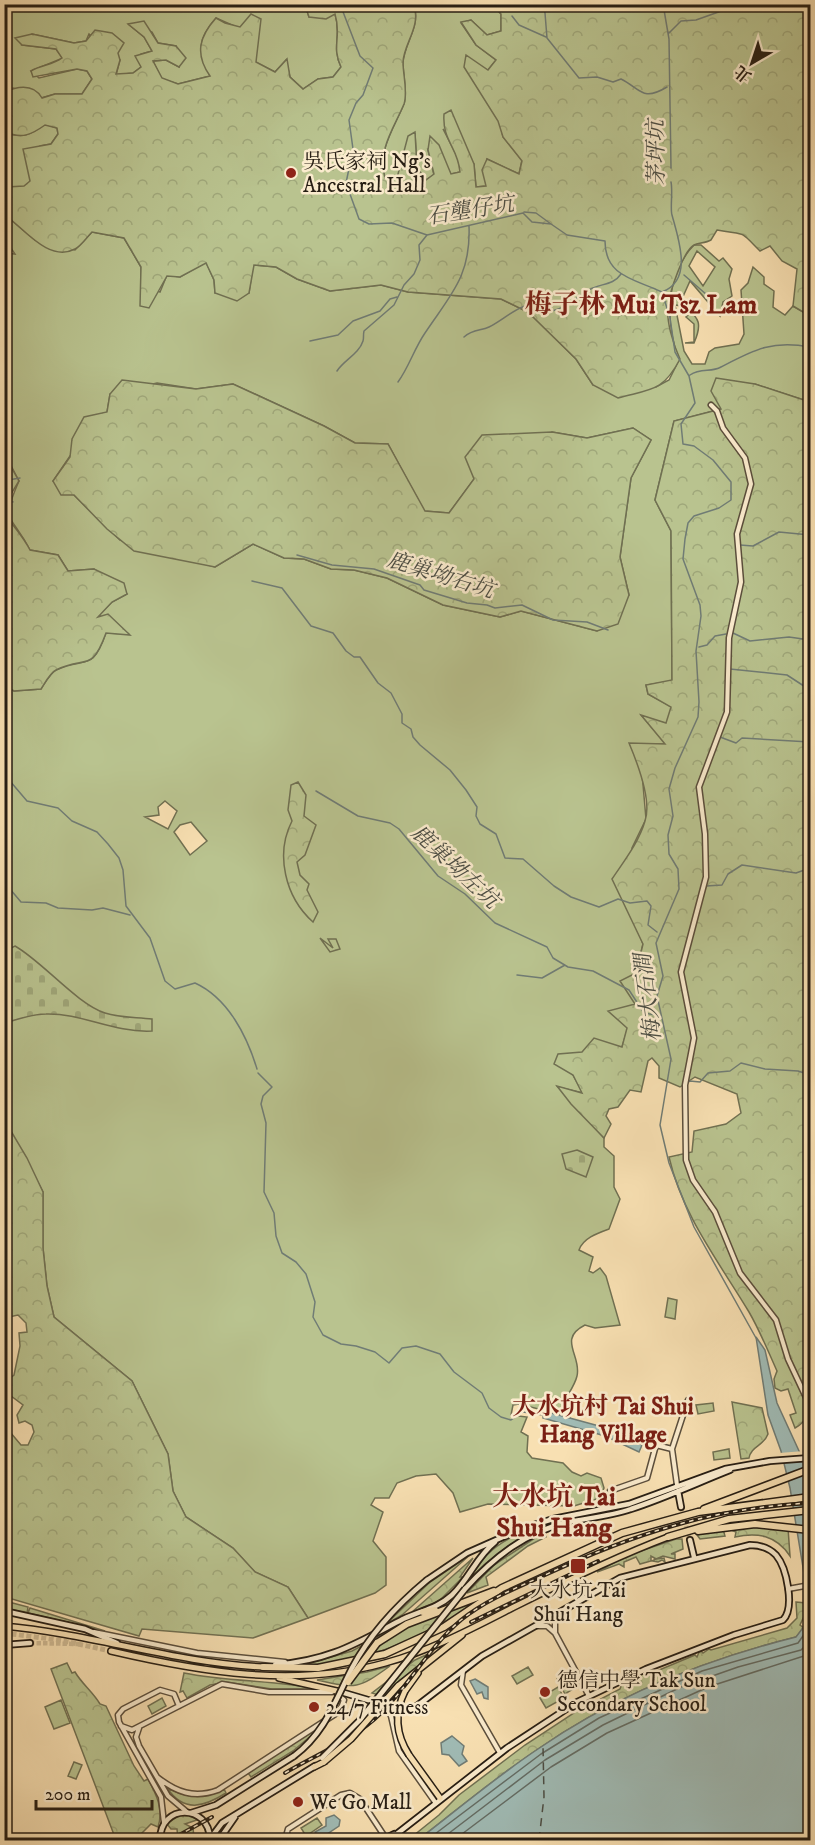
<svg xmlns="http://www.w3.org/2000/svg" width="815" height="1845" font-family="'IM FELL DW Pica','Noto Serif TC',serif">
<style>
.grass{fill:#b9c38f;stroke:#707052;stroke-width:1.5;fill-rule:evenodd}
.forest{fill:url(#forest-crowns);stroke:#707052;stroke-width:1.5}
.cemetery{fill:url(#cemetery-stones);stroke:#707052;stroke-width:1.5}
.water{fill:#a0bbb5;stroke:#707c75;stroke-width:1.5}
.pier{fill:#f8e0b2}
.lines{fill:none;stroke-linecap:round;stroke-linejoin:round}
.shore{stroke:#646c64;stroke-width:1.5}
.stream{stroke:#707c75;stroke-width:1.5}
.ferry{stroke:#4b4d44;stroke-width:1.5;stroke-dasharray:8 6;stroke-linecap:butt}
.secondary-tunnel{stroke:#ceb992;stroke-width:4.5;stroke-dasharray:4.5 2;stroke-linecap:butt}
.primary-tunnel{stroke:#ceb992;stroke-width:5;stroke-dasharray:5 2.5;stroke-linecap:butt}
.street-casing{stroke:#5b4e3c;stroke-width:7}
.secondary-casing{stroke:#271e14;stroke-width:8}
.primary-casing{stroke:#271e14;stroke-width:8}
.highway-casing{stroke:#271e14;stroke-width:9}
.street{stroke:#faebcd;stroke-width:4}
.secondary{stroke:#faebcd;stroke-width:4.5}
.primary{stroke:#f8e0b2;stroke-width:5}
.highway{stroke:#f8e0b2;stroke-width:6}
.rail-casing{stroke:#271e14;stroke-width:4}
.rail{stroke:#faebcd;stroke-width:1.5;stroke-dasharray:4.5;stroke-linecap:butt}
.secondary-bridge-casing{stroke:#271e14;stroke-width:8;stroke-linecap:butt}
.primary-bridge-casing{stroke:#271e14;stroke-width:8;stroke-linecap:butt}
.highway-bridge-casing{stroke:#271e14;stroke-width:9;stroke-linecap:butt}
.secondary-bridge{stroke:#faebcd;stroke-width:4.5}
.primary-bridge{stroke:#f8e0b2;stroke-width:5}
.highway-bridge{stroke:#f8e0b2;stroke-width:6}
.poi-dot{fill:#8f2418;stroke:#faebcd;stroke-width:2}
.labels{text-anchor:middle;stroke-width:5;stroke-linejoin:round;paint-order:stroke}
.poi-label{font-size:21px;fill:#271e14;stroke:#faebcd;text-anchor:start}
.water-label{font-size:22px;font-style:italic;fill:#4b4d44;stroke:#faebcd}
.quarter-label{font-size:24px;font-weight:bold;fill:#7a1f14;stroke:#faebcd}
.district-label{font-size:27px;font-weight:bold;fill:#7a1f14;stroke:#faebcd}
</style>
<defs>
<pattern id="forest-crowns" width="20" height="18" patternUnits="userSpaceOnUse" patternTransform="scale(1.5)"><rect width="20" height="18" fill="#b9c38f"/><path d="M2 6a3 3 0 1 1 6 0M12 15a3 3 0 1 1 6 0" fill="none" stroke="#9fa77a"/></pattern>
<pattern id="cemetery-stones" width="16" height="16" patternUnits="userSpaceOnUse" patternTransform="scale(1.5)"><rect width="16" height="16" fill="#b9c38f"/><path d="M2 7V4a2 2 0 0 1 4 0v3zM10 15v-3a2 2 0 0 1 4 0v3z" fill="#9fa77a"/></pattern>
</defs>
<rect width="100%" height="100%" fill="#f8e0b2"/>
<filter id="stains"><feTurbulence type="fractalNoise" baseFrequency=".00333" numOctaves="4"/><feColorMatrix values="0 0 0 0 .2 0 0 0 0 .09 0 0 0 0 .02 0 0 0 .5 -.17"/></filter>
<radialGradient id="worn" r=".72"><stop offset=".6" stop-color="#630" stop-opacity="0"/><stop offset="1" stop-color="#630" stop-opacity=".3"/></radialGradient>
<path class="grass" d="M 4,5 L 305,5 L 309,17 L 335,14 C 342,36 331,46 341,67 L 333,77 L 318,79 L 303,89 L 290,77 L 286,60 L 275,72 L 255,62 L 257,36 L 216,18 C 196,41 199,49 210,76 L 178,84 L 162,79 L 153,61 L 166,60 L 179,67 L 176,46 L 158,43 L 152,32 L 128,24 L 144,37 L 152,51 L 141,54 L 141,67 L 133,73 L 116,75 L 120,60 L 89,34 L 86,41 L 74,43 L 32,34 L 22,45 L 56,49 L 63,58 L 31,71 L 39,78 L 77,69 L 87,71 L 92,79 L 82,94 L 55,94 L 41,98 L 13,88 L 5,92 Z
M 414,5 L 493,5 L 501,14 L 501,31 L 487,35 L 471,20 L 461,23 L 476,45 L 496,60 L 488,70 L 503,137 L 522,160 L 519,174 L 487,159 L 486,186 L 476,187 L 474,164 L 443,129 L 459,160 L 460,172 L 451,174 L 447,167 L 428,150 L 434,175 L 426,180 L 417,168 L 415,133 L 397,178 L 385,178 C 377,151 394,128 404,104 C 408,93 403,75 403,63 C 404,43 421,27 414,5 Z
M 45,124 L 57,128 L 58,134 L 51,144 L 40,146 L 30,182 L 5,212 L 5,132 C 22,139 31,135 45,124 Z
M 5,215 L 35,240 L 75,250 L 92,232 L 124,238 L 141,267 L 141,285 L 160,292 L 167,275 L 180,277 L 206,262 L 214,280 L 215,293 L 249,293 L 253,265 L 276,267 L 297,279 L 330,291 L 381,285 L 408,292 L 501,299 L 528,312 L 576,359 L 593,385 L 656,387 L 669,380 L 679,360 C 665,322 665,275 694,245 L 701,245 L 719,261 L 723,258 L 732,269 L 729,279 L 732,296 L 723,302 L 720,316 L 690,281 L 681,301 C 697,318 704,320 694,343 L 685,343 L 694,342 L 694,324 L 686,317 L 689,314 L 682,306 L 675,305 L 684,351 L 692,364 L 705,364 L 709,352 L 715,348 L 739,344 L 744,334 L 741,290 L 748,283 L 753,267 L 764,277 L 764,284 L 774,291 L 773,307 L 785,315 L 793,306 L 810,316 L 810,402 L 755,384 L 721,409 L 674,421 L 655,500 L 671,531 L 672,681 L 646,685 L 648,694 L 672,707 L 667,724 L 642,716 L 666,744 L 630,744 L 642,773 L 646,819 L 632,848 L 637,928 L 643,944 L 636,973 L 635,1004 L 622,1047 L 573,1075 L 583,1093 L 558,1087 L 604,1138 L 604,1147 L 614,1156 L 614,1187 L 620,1199 L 609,1229 C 598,1233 583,1238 579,1250 L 593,1257 L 589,1271 L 593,1273 L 600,1268 L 606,1276 L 620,1325 L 595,1328 L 585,1325 C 557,1339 582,1356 577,1376 C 575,1385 568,1394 564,1402 L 571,1407 L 570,1417 L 519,1404 L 513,1405 L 511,1415 L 527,1417 L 521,1432 L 528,1436 L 527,1452 L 532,1458 L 563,1463 L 572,1472 L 581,1476 L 587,1473 L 601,1478 L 604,1488 L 600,1498 L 574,1506 L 488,1504 L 460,1512 L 453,1493 L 436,1474 L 416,1476 L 397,1483 L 389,1498 L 375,1498 L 371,1505 L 383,1512 L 373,1541 L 386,1557 L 386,1585 L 375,1593 L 308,1618 L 288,1587 L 255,1572 L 233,1548 L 186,1517 L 173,1491 L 168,1454 L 132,1381 L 54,1317 L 47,1286 L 43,1248 L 43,1192 L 5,1121 L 5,906 L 7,895 L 4,892 L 5,686 L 14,691 L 41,689 C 45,683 50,673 56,670 C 86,656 92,673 106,633 L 129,634 L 96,618 L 112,602 L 127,594 L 94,569 L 68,571 L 58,555 L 30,550 C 11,513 0,524 19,481 L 5,454 L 5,253 L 15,254 L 5,239 ZM 697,251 L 715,267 L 703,286 L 689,266 ZM 157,383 L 196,389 L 233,384 L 324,426 L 355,443 L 388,444 L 424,511 L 449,513 L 474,479 L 552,432 L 587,438 L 633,428 L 651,440 L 631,478 L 620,557 L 629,595 L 597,631 L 521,611 L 500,617 L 443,605 L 387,578 L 354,570 L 331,569 L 304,559 L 284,558 L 253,544 L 215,567 L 120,540 L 74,495 L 53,481 L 70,456 L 107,412 L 110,394 ZM 165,801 L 177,811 L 168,829 L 145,817 L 159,815 L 158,807 ZM 191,822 L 207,841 L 190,855 L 174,832 L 180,825 Z
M 668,1298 L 677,1300 L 675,1319 L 665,1317 Z
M 713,1403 L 714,1411 L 698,1414 L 696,1405 Z
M 729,1449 L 730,1458 L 714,1460 L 713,1452 Z
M 528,1667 L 533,1675 L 517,1684 L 512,1676 Z
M 565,1675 L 573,1689 L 565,1694 L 557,1679 Z
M 558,1687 L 564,1698 L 546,1708 L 540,1698 Z
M 162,1698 L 166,1706 L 152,1714 L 148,1706 Z
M 61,1700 L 70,1723 L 54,1729 L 45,1707 Z
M 74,1762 L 82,1765 L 76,1779 L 68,1776 Z
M 167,1788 C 187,1798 204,1800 224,1789 L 226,1793 C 204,1807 184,1813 167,1788 Z
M 317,1818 L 322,1825 L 306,1836 L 301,1828 Z"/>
<path class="forest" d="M 305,5 L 414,5 C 421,27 404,43 403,62 C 403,75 408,92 404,104 C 394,128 377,150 385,178 L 397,178 L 408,136 L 415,132 L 417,168 L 426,180 L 434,174 L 428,150 L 430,136 L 439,145 L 451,174 L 460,172 C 458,147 442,141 444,114 L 451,110 L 474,164 L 476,187 L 486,186 L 482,170 L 487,159 L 519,174 L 522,161 L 503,137 L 498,121 L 464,67 L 466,55 L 488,70 L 496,60 L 476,45 L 461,22 L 471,20 L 487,35 L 501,31 L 501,14 L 493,5 L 810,5 L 810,316 L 793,306 L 797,269 L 782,261 L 770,246 L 760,251 C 738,229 748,236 717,230 L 711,240 C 706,243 698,243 694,245 C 683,251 670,292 668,305 C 666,321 673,344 680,359 C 663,392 651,389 618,398 L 593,385 L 576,359 L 528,312 L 501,299 L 408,292 L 381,285 L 330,291 L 297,279 L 276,267 L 254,265 L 249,293 L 237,301 L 215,293 L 214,280 L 206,263 L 180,277 L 167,276 L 149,308 L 140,306 L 141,267 L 124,238 L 92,232 C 87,237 81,246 75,249 C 48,263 23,227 5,215 L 7,187 L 24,186 L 30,181 L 23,149 L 51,144 L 58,134 L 57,128 L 45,125 C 31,135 22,139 5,132 L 4,92 C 18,86 34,84 42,98 L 55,94 L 82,94 L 92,79 L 87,71 L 77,69 L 33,77 L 31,71 C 41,65 53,65 62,58 L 56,49 L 22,45 L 15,38 L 32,34 L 74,43 L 86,41 L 95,30 L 112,33 L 124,43 L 118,53 L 120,60 L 116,74 L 133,73 L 141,67 L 135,56 L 152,51 L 144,37 L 128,24 L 144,21 L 158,43 L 176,46 L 186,58 L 179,67 L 166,60 L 153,61 L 162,78 L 178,84 L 210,76 C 194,53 200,36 216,18 L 225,23 L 240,27 L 251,14 L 261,19 L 256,62 L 275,72 L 287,59 L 290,77 L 303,89 L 318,79 L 333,77 L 341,67 C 331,46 342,36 335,14 L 326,19 L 309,17 Z
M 716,378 L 755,384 L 810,402 L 810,1385 L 804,1398 C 809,1412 808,1421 795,1428 L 790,1415 L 796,1413 L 788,1389 L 781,1391 L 775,1388 L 774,1379 L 777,1371 C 768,1351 760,1331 749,1312 C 719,1262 682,1215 669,1157 L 692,1152 L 694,1131 L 726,1124 L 741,1113 L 737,1094 L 695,1077 L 680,1087 L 659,1078 L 659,1066 L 652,1058 L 648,1061 L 641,1092 L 630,1090 L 618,1107 L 609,1109 L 606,1116 L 611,1124 L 604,1138 L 571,1104 L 557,1086 L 582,1093 L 573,1075 L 554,1064 L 558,1054 L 582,1052 L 594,1038 L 622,1047 L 627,1028 L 608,1011 L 635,1004 L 620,981 L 636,973 L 643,944 L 612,879 C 624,861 639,842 645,821 C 652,801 637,762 629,743 L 665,744 L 641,715 L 666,723 L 671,707 L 648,694 L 646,685 L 672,680 L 671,531 L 655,500 L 674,421 L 721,409 L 711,391 Z
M 122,380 L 196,389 L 233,384 L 324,426 L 355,443 L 388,444 L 425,511 L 449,513 L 474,479 L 465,457 L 482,435 L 552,432 L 587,438 L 633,428 L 651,440 L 631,478 L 620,557 L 629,595 L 618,624 L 597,631 L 521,611 L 500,617 L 443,605 L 387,578 L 354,570 L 331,569 L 304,559 L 284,558 L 253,544 L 215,567 L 134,551 L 107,529 L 74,495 L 61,495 L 53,481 L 70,457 L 72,439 L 84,417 L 107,412 L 110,394 Z
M 4,455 L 19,481 L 5,504 L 4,504 Z
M 4,513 C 13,526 23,536 30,550 L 58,555 L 68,571 L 94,569 L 124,583 L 127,594 L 112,602 L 98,617 L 108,614 L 130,635 L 106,633 C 91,674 86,655 56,670 C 50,673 45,683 41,689 L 14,691 L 5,686 Z
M 298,782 L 306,795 L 304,816 L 316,825 L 305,855 L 297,862 L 300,875 L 309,884 L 307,890 L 318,912 L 313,922 C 285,897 275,854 292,821 L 288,810 L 291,785 Z
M 320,938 L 333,948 L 328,939 L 336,939 L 340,949 L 330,952 Z
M 5,1121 L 27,1158 L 43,1192 L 43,1248 L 47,1286 L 54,1317 L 132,1381 L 168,1454 L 173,1491 L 186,1517 L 233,1548 L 255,1572 L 288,1587 L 308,1618 L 253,1638 L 142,1629 L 139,1636 L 5,1597 L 5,1426 L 21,1445 L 28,1445 L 34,1432 L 32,1425 L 25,1421 L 19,1423 L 17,1415 L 23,1405 L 7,1393 L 5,1396 L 5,1382 L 14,1375 L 20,1346 L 19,1333 L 27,1332 L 26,1323 L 18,1315 L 9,1317 L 5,1313 Z
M 732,1402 L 762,1408 L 768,1434 C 764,1446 751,1446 749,1458 L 741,1459 Z
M 557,1521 L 508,1546 L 484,1565 L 452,1597 C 489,1549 496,1538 557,1521 Z
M 749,1527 L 788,1528 L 790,1556 C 776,1535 757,1532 735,1537 L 736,1532 L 731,1530 Z
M 723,1529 L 725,1536 L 700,1539 L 697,1535 Z
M 544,1532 L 546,1537 L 528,1546 L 486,1577 L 488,1585 L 467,1593 L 494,1565 Z
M 676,1539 L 682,1539 L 683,1549 L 671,1554 L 675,1554 L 675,1559 L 663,1556 L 656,1559 L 664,1558 L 665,1562 L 662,1560 L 658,1562 L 652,1561 L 656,1559 L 651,1556 L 651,1561 L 640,1564 L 636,1557 L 624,1562 L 624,1567 L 619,1564 L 597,1572 L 626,1556 Z
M 471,1554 L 402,1615 L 385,1625 L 429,1583 Z
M 473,1558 L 460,1577 L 463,1577 L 439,1601 L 412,1612 Z
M 5,1601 L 28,1607 L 27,1613 L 5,1608 Z
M 796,1602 L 806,1603 L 805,1614 L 800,1625 L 804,1628 L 796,1637 C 704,1660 616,1695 538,1749 C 496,1777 457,1810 418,1840 L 408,1840 L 439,1815 L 459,1795 L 525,1745 L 574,1713 L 573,1710 L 578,1711 L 620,1689 L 622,1684 L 635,1681 L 634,1679 L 644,1673 L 645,1676 L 695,1655 L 697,1657 L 700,1650 L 703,1653 L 709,1649 L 711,1650 L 787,1628 L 797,1618 Z
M 472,1603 L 473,1605 C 422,1637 365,1665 303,1665 L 352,1651 L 386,1633 L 368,1648 L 372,1651 L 404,1628 Z
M 30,1608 L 105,1631 L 28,1613 Z
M 428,1654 L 392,1699 L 372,1693 L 415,1660 Z
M 67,1663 L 72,1673 L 75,1672 C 82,1684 93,1692 100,1704 L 106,1706 L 134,1766 L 144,1781 L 148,1779 C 156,1794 164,1809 158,1827 L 151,1824 L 135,1840 L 116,1840 L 51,1669 Z
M 390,1666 C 358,1689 357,1689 317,1680 L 367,1672 Z
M 184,1673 C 228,1682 275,1680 320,1689 L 272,1689 L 226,1682 L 210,1685 L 187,1698 L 183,1691 L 180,1692 Z
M 310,1733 L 313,1734 L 293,1751 L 251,1777 L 248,1773 Z
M 181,1814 L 191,1815 L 197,1820 L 185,1824 L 193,1828 L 194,1837 L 200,1840 L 178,1840 L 177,1829 L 171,1829 L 167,1824 Z"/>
<path class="cemetery" d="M 15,946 C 43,962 77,1004 105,1013 C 120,1018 137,1017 152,1019 L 152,1031 C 113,1033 82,1013 46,1014 C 32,1014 18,1019 5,1023 L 5,951 Z
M 577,1150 L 593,1157 L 586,1177 L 566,1169 L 562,1154 Z"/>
<path class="water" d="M 756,1337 L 765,1350 L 777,1403 L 805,1464 L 810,1495 L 810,1840 L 418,1840 C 457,1810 496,1777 538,1749 C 616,1695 704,1660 796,1637 C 806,1626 810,1614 808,1598 L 790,1488 L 781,1451 L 768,1415 Z
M 544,1411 L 610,1429 L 642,1445 L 639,1452 L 605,1436 L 543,1418 Z
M 475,1679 L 488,1687 L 488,1699 L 484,1698 L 482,1692 L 477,1694 L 470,1681 Z
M 452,1736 L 464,1746 L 462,1754 L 467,1761 L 459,1766 L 449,1755 L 442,1754 L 441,1743 Z
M 334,1815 L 340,1820 L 339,1826 L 321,1838 L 315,1832 L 326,1826 L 326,1818 Z"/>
<path class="pier" d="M 804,1451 L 807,1461 L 781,1463 L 779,1453 Z"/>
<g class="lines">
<path class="shore" d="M 427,1840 L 541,1754 L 599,1718 L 702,1671 L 798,1643 L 810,1626
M 440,1840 L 545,1760 L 603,1725 L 681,1687 L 738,1667 L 801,1650 L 810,1641
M 454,1840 L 551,1767 L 607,1733 L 708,1687 L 810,1654"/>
<path class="stream" d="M 340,4 L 360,56 L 373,68 L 363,95 L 356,103 L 349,120 L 353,149 L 346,183 L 359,219 L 369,224 L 392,223 L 427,235 L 523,213 L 532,222 L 551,224 L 567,235 L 605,241 C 605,277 635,279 662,292 L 670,318 L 675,352 L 689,376 L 695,403 L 681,424 L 683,444 L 694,446 L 713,460 L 731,482 L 731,500 L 719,508 L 694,516 L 688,523 L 685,539 L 683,559 L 700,605 L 701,616 L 696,651 L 699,702 L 698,717 L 675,768 L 669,789 L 673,816 L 668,835 L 669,854 L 678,869 L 679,889 L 656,943 L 663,976 L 657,996 L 671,1059 L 660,1125 L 669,1163 L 694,1227 L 756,1338
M 542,4 L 545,13 L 547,38 L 579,78 L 597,77 L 613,82 L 621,79 C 641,89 642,102 667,87
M 663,4 L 669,39 L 671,168
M 512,16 L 519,25 L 546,37
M 669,33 L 681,21 L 696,20 L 741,4
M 524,212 L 536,213 L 551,224
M 684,275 L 707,295 L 715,308
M 662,292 C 694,280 678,238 672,215 C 670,209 673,191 671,182
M 464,337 C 473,329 481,331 489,327 C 501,321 513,310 525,306 C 535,303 539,310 548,311 C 561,312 578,296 589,290 C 600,283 613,286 621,274
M 310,341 L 338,335 L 353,321 L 380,311 L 390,299 L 397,297
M 337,371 C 344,360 359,354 363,341 C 364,338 363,335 364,331 L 394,305 L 404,285 L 414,274 L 420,260 L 419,245 L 427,235
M 690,375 C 701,367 711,373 721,367 C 754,350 771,340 810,347
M 398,382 C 409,367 414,349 425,333 C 451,294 471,276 469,226
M 4,483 L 8,480 L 20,478
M 4,497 L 13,502
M 740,545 L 753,546 L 779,532 L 810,535
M 297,555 L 332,565 L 374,569 L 420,585 L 424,590 L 467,603 L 487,605 L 495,608 L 522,605 L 553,620 L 587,622 L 608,630
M 252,581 L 282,588 L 311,626 L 333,633 L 346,651 L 354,657 L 360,657 L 378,683 L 391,693 L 402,714 L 402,723 L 411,729 L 413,737 L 420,745 L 450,770 L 466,790 L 477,807 L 476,816 L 480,824 L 496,834 L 505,858 L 523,859 L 554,886 L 571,897 L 599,907 L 618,899 L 630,903 L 647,901 L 651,906 L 648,925 L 657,932
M 733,633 L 750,641 L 789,637 L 810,640
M 699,647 L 707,645 L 715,636 L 726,634
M 730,669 L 787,675 L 810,690
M 720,737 L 736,743 L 742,738 L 810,742
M 4,774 L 27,801 L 58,808 L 72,821 L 97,832 L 108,844 L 119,858 L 123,870 L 126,906 L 150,938 L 165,981 L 175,989 L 195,983 C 228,998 247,1036 257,1069
M 316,791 L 358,816 L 390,823 L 399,829 L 438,876 L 465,894 L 495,923 L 547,947 L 553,958 L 568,967 L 593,971 L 629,990 L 644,1013 L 661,1016
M 4,882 L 21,902 L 46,903 L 58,908 L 92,910 L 103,908 L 130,915
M 706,886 L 722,885 L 728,874 L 742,865 L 796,873 L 810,868
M 517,975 L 542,978 L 565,965
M 258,1073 L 272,1087 L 263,1096 L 261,1104 L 266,1123 L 264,1192 L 274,1213 L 276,1236 L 282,1253 L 296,1262 L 306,1274 L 315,1302 L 313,1317 L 323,1335 L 341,1344 L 356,1346 L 375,1352 L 389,1363 L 402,1348 L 416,1346 L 440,1354 L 454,1372 L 482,1393 L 489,1408 L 501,1417 L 511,1420 L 523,1412 L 543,1415
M 686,1084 L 690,1081 L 700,1082 L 708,1073 L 730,1071 L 741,1063 L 765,1069 L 798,1071 L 810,1075"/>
<path class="ferry" d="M 539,1840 L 544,1797 L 543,1746"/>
<path class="secondary-tunnel" d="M 681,1507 L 690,1540
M 30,1643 L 79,1644"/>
<path class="primary-tunnel" d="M 4,1633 L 59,1640 L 111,1651"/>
<defs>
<path id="street" d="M 711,405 L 717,411 L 723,428 L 745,458 L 751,484 L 737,534 L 741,582 L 729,638 L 727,712 L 699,787 L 705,834 L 706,877 L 681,972 L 694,1038 L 685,1085 L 686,1160 L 693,1180 L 715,1212 L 740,1273 L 776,1320 L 788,1359 L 810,1406
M 809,1406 L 810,1417
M 810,1416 L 810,1425
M 677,1485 L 672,1449 L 688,1400
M 610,1491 L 647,1478 L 656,1445 L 672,1449
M 788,1589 L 810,1585
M 537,1626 L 547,1626 L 555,1633 L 589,1696
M 94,1632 L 197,1653 L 285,1662
M 555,1632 L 555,1620 L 559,1614
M 463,1671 L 461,1685 L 500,1753
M 383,1705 L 391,1716 L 399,1751 L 435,1802
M 121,1726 L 132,1730 L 222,1684 L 269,1692 L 332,1692
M 139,1728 L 136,1737 L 139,1746 L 168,1796 L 187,1812
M 157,1777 C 176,1792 194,1799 218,1790 L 340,1711 L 344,1700 L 337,1694
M 164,1823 L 161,1797 L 119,1722 L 118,1715 L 123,1709 L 160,1690 L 174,1694 L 179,1706
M 285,1840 L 288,1829 L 341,1795 L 350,1793 L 360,1799 L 387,1840"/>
<path id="secondary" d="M 678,1491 L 681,1507
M 690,1540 L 694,1557
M 427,1580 L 467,1553 L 521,1529 L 553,1519 L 629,1504 L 725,1469 L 770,1461 L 810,1458
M 465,1589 C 494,1557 526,1532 568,1522 C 589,1518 611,1516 631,1509 C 665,1498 697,1483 730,1470
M 4,1611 L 85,1629 L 117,1643
M 4,1645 L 30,1643
M 275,1665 C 331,1660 355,1644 403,1619 C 420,1611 438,1608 452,1595 C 469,1579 477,1556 495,1542
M 341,1692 L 392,1707 L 413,1709 L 482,1656 L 620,1578 L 750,1545 C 760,1545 769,1548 776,1555 C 787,1568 795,1608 783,1620 L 734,1635 L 646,1669 L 577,1702 L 507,1748 L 389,1840
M 191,1813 L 216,1805 L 294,1756
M 210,1839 L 222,1823 L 315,1766
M 160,1840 C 160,1803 209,1804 210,1839
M 219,1840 L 235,1817
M 382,1840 L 394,1834"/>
<path id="primary" d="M 4,1626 C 92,1634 176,1663 263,1667
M 111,1651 C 201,1672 295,1688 385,1663 C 430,1651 473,1628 514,1607 C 564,1582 615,1557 668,1537
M 279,1678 L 341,1692
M 398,1686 L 462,1635
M 405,1691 L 418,1673
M 409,1755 L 440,1798
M 314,1767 L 324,1762"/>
<path id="highway" d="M 704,1509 L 810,1469
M 698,1531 L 755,1524 L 810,1530
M 668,1537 L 729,1519 L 810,1510
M 423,1612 L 435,1610
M 377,1643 L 407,1624 L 494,1591
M 263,1667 L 318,1668 L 385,1654 L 444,1627 L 502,1588 L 622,1533 L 698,1512 L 810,1497"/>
</defs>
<use href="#street" class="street-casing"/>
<use href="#secondary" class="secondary-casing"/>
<use href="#primary" class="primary-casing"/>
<use href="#highway" class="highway-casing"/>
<use href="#street" class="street"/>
<use href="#secondary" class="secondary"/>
<use href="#primary" class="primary"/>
<use href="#highway" class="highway"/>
<defs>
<path id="rail" d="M 471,1622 L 598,1561
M 285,1773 C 317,1754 354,1740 381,1713 C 410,1684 429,1647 461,1620 C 486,1600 516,1588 545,1575 C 633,1534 713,1508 810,1503
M 170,1840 L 212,1817"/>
</defs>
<use href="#rail" class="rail-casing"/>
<use href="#rail" class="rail"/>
<defs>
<path id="secondary-bridge" d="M 294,1756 C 325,1733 335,1701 352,1668 C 370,1634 397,1605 427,1580
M 322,1758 L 359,1721 L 465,1589"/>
<path id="primary-bridge" d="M 405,1691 C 394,1713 396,1735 409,1755
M 324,1762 L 351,1739 L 398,1686"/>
<path id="highway-bridge" d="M 348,1682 L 377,1643"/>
</defs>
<use href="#secondary-bridge" class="secondary-bridge-casing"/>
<use href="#primary-bridge" class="primary-bridge-casing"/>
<use href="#highway-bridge" class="highway-bridge-casing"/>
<use href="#secondary-bridge" class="secondary-bridge"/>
<use href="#primary-bridge" class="primary-bridge"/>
<use href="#highway-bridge" class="highway-bridge"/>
</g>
<g class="poi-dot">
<circle cx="291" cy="173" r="6"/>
<rect x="570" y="1558" width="16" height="16" rx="3"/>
<circle cx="545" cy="1692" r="6"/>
<circle cx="314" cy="1707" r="6"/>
<circle cx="298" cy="1802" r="6"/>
</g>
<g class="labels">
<g class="poi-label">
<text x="303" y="168">吳氏家祠 Ng's<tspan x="303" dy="24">Ancestral Hall</tspan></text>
<text x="578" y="1597" text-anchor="middle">大水坑 Tai<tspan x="578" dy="24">Shui Hang</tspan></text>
<text x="557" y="1687">德信中學 Tak Sun<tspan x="557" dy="24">Secondary School</tspan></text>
<text x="326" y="1714">24/7 Fitness</text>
<text x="310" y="1809">We Go Mall</text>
</g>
<g class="water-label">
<text transform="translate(655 153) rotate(-91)" y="8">茅坪坑</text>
<text transform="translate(470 209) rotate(-9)" y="8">石壟仔坑</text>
<text transform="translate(441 574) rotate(17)" y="8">鹿巢坳右坑</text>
<text transform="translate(456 866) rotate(43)" y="8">鹿巢坳左坑</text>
<text transform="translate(647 998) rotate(-97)" y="8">梅大石澗</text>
</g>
<g class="quarter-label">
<text x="603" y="1414">大水坑村 Tai Shui<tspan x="603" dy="28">Hang Village</tspan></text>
</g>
<g class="district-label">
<text x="641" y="313">梅子林 Mui Tsz Lam</text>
<text x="554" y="1505">大水坑 Tai<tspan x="554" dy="31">Shui Hang</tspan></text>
</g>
</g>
<rect width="815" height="1845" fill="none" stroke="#f8e0b2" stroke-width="24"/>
<rect x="6" y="6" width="803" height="1833" fill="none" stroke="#271e14" stroke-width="3"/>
<rect x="12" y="12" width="791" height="1821" fill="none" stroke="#271e14" stroke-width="1.5"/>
<g transform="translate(752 63) rotate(219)" stroke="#faebcd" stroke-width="4.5" paint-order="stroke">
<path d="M0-4.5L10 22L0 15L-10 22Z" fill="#271e14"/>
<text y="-9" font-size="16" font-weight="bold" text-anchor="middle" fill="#271e14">北</text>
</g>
<path d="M36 1800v9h116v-9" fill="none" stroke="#271e14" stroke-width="3"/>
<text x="45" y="1800" font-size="18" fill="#271e14" stroke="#faebcd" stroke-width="4.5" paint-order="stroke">200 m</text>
<rect width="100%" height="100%" filter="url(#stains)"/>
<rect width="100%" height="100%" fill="url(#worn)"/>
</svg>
